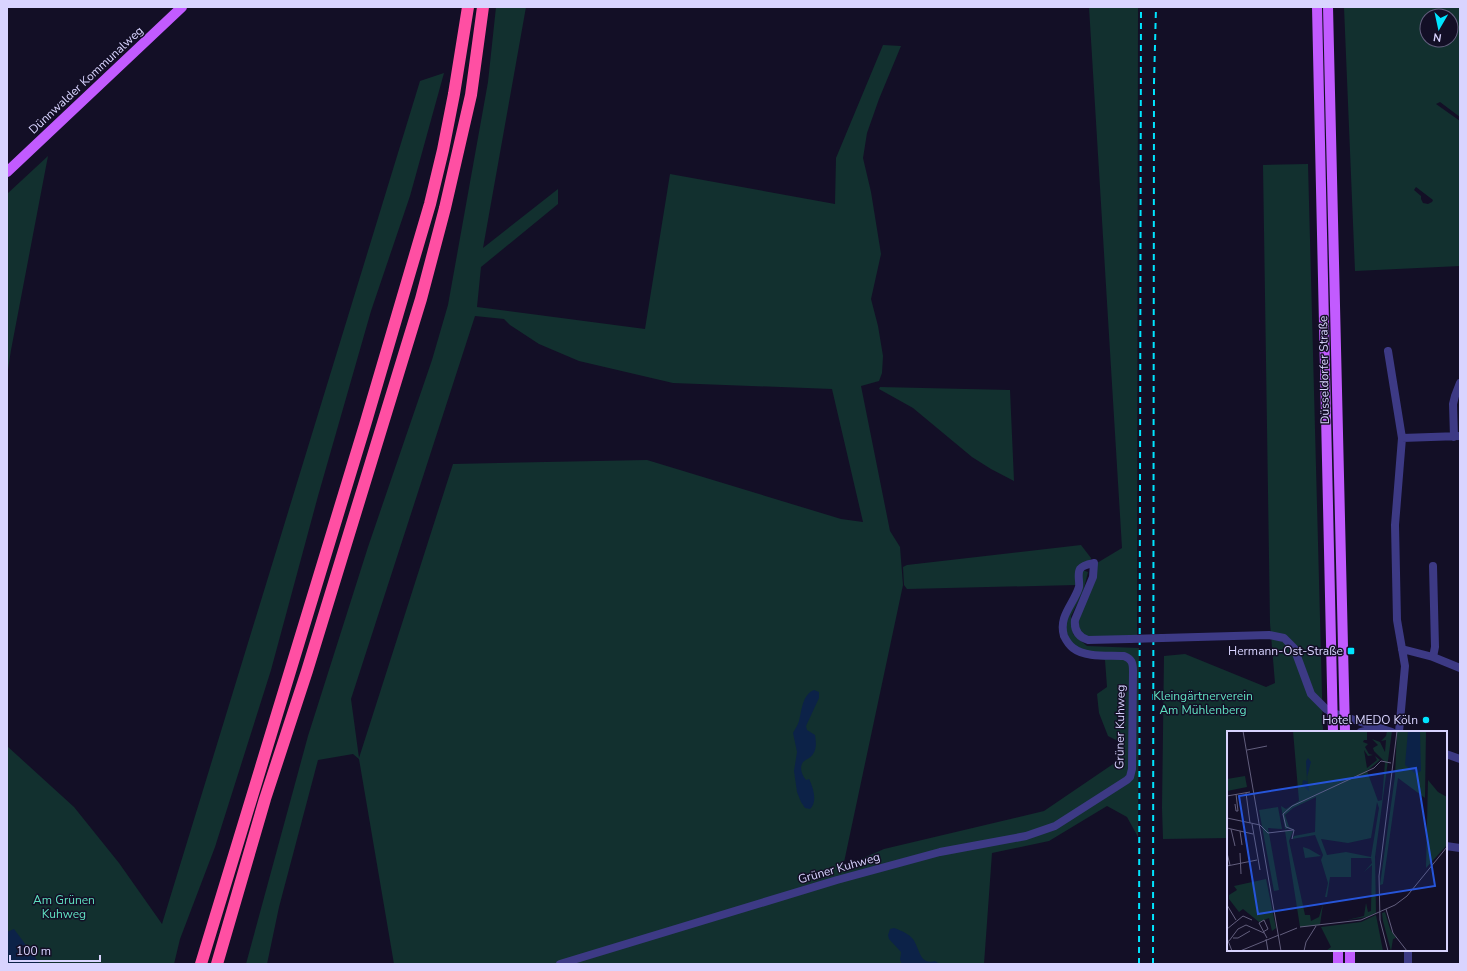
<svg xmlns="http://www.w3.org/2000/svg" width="1467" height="971" font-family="'Nunito Sans',sans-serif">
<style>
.green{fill:#12302f;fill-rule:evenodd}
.water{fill:#0c2248}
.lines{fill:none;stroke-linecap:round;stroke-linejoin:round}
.minor{stroke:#3d3a85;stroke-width:8}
.major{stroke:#c25bff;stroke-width:10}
.highway{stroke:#ff4fa3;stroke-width:12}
.rail{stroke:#00e5ff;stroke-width:2;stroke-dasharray:6 5;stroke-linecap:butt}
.minor-bridge{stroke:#3d3a85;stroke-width:8}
.poi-dot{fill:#00e5ff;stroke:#130f26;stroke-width:1.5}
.labels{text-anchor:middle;stroke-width:3;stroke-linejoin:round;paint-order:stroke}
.street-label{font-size:12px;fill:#d9d4ff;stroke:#130f26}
.poi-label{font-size:12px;fill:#d9d4ff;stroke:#130f26;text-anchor:end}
.park-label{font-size:12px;fill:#5fe0c0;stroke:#130f26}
.inset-road{fill:none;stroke:#625e7d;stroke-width:1}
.view{fill:#2655da;fill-opacity:0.15;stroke:#2655da;stroke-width:2}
.inset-edge{fill:none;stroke:#d9d4ff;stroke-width:2}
</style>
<rect width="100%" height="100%" fill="#130f26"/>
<path class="green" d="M 496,7 L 526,7 L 483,248 L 558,189 L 558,204 L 481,267 L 477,307 L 645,329 L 670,174 L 835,204 L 836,158 L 883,45 L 901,46 L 879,99 L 867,133 L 863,158 L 871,192 L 881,254 L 871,299 L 878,326 L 883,356 L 882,373 L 879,381 L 861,386 L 890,531 L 900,547 L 903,585 L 843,867 L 884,849 L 1044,811 L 1119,760 L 1118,741 L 1108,736 L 1099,713 L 1097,694 L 1107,687 L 1105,660 L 1083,657 L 1069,641 L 1064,622 L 1082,570 L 1088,572 L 1083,592 L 1071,616 L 1073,634 L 1087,646 L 1139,648 L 1138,837 L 1127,817 L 1107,806 L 1049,841 L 992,853 L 984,964 L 394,964 L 359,759 L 353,754 L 318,760 L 279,907 L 267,964 L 246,964 L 308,736 L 368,547 L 432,360 L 448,305 L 488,82 ZM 475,316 L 504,319 L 510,325 L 539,344 L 579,361 L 673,383 L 832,389 L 863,522 L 841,519 L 647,460 L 453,464 L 359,758 L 351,699 Z
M 1089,7 L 1138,7 L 1137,636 L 1082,636 L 1078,626 L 1079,619 L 1097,563 L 1122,548 Z
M 1344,7 L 1460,7 L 1460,117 L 1440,102 L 1436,104 L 1460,121 L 1460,266 L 1355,271 ZM 1427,16 L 1451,16 L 1451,40 L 1427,40 ZM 1416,187 L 1433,200 L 1432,202 L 1428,204 L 1423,203 L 1421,199 L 1421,196 L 1414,190 Z
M 444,73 L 410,196 L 371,311 L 318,496 L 271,670 L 215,847 L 180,939 L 174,964 L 7,964 L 7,746 L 74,807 L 119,863 L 162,924 L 420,81 Z
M 48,156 L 11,350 L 7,376 L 7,194 Z
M 1308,164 L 1323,732 L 1228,732 L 1228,838 L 1163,839 L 1162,808 L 1164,656 L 1185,654 L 1266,687 L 1275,683 L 1270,623 L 1263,165 Z
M 880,387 L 1010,390 L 1014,481 L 991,469 L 972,457 L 913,408 L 879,389 Z
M 1081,545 L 1091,558 L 1090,561 L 1083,563 L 1076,585 L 907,589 L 904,585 L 903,567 L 907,565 Z"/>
<path class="water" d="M 814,690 L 819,692 L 819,698 L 806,726 L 807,730 L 815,735 C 816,742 817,748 813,754 C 811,758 806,759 803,762 C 799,768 802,775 806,780 L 809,779 C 813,787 818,802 810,809 L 805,808 L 801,802 L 797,792 L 794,771 L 797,752 L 793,733 C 795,729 798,725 799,721 C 802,710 802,695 814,690 Z
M 894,928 C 900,930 907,933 911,937 C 920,945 918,966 935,961 L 940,964 L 902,964 L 900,960 L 901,952 L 889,939 L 888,935 L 890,929 Z
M 14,929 L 40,964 L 7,964 L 7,932 Z"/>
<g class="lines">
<path class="minor" d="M 1388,351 L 1402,438 L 1395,525 L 1397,620 L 1405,666 L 1399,732
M 1454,437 L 1453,404 L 1455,396 L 1460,383
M 1402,438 L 1460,436
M 1162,638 L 1269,635 L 1284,638 L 1294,648 L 1311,694 L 1326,709 L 1333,713 L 1392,732
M 1402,649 L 1433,657 L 1460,668
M 1433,657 L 1435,647 L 1433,566
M 1361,732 L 1377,728
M 1446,754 L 1460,759
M 1446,846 L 1460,848
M 1408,950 L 1408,964
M 560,964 L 837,880 L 940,852 L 1026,836 L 1055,826 L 1127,780 L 1130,777 L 1132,769 L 1133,671 C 1133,663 1132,659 1124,656 C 1108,655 1086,658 1073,648 C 1069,645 1066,640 1064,636 C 1058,616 1074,604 1079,587 C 1080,582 1077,574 1080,569 C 1083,565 1089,564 1094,563 L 1093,577 L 1075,620 C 1074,630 1078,637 1088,640 L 1130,639"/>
<path class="major" d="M 1317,7 L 1333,732
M 1328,7 L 1345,732
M 7,172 L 182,7
M 1338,950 L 1338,964
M 1350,950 L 1350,964"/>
<path class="highway" d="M 201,964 L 365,425 L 430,204 L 443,150 L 454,94 L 468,7
M 217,964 L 265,799 L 307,671 L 421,299 L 445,208 L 471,95 L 483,7"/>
<path class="rail" d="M 1139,964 L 1141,7
M 1153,964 L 1154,83 L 1156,7"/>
<path class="minor-bridge" d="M 1130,639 L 1162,638"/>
</g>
<g class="poi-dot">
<rect x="1347" y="647" width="8" height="8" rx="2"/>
<circle cx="1426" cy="720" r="4"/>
</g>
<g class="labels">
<g class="street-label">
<text transform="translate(86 80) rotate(-43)" y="4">Dünnwalder Kommunalweg</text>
<text transform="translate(1324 370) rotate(-91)" y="4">Düsseldorfer Straße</text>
<text transform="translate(1120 727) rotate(-89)" y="4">Grüner Kuhweg</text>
<text transform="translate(839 868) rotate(-16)" y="4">Grüner Kuhweg</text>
</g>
<g class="poi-label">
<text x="1343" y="655">Hermann-Ost-Straße</text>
<text x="1418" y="724">Hotel MEDO Köln</text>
</g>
<g class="park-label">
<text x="1203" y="700">Kleingärtnerverein<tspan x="1203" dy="14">Am Mühlenberg</tspan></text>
<text x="64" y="904">Am Grünen<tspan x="64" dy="14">Kuhweg</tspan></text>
</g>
</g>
<g transform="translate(1227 731)">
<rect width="220" height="220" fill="#130f26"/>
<path d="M 66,0 L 140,0 L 140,9 L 137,9 L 136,11 L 141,13 L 138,16 L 142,23 L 146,24 L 141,25 L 137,19 L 140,37 L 150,29 L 148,25 L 153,29 L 140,40 L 151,70 L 155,69 L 158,31 L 147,20 L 146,17 L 151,14 L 145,8 L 153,11 L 158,21 L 159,9 L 154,10 L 159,5 L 160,0 L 165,0 L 148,126 L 149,182 L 140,186 L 120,189 L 137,185 L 139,172 L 141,181 L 144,180 L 145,134 L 137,141 L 145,132 L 144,127 L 124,127 L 124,146 L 103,146 L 100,166 L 98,166 L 101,152 L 94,129 L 96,124 L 88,104 L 65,108 L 67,105 L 88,101 L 89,66 L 66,77 L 58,84 L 62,96 L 66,98 L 67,101 L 64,97 L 58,98 L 54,75 L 59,78 L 72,70 ZM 150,71 L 152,77 L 144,126 L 119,121 L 100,124 L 94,108 L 121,112 L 144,107 ZM 170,0 L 199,0 L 198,67 L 171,47 L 156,153 L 153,154 L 168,45 ZM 18,45 L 20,56 L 0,60 L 0,48 ZM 201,49 L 211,61 L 220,66 L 220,114 L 199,137 ZM 51,76 L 55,98 L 41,97 L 52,159 L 47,160 L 32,79 ZM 58,100 L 66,100 L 62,110 L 78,184 L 83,184 L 84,190 L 92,186 L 96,173 L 93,194 L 73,196 ZM 76,116 L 82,118 L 94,125 L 78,127 ZM 39,148 L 49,197 L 45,200 L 42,187 L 32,191 L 16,178 L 12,181 L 2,168 L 2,164 L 10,159 L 7,155 ZM 158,181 L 163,198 L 169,207 L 166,208 L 164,220 L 156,190 L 155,182 ZM 149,184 L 156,220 L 99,220 L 104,216 L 94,196 L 134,191 Z" fill="#12302f" fill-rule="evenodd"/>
<path d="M 181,0 L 193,0 L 194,40 L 189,43 L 178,34 ZM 81,27 L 84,31 L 80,46 L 82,60 L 75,54 L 76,49 L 80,50 L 79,30 Z" fill="#0c2248"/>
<path class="inset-road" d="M 16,0 L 54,220M 20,19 L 40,15M 19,62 L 23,92M 0,65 L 23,61M 8,73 L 9,80 L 11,80 L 9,63M 0,87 L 33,94 L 41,102 L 66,99M 25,93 L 33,139M 0,97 L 26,103M 4,98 L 8,115M 13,100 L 15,114M 65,108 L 67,99 L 59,96 L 56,83 L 65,75 L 147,37 L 154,30 L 164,32M 0,122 L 3,134M 13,122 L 14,143M 0,135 L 30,129M 0,174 L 9,189M 159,178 L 166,202 L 180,220M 32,192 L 37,189 L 41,198 L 36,201M 32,192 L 40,207M 73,196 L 134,189 L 168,174 L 180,165 L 220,116M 0,198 L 16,185 L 25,189M 53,204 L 70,197M 0,207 L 5,220M 6,207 L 11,207 L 23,200M 39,208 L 41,220M 2,210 L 11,198 L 19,194 L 37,202M 13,220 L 52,204M 77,220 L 79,211 L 89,195M 161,220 L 153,189 L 152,145 L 170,0"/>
<path class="view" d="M 189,37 L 208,155 L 31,183 L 12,65 Z"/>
<rect width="220" height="220" class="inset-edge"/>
</g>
<rect width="1467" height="971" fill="none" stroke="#d9d4ff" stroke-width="16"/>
<g transform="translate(1439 28) rotate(189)"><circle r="19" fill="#130f26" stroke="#625e7d"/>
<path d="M0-3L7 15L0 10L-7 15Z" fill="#00e5ff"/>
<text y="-6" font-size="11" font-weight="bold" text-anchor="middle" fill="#d9d4ff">N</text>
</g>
<path d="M10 955v6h90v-6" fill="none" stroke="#d9d4ff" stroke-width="2"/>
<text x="16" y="955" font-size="12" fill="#d9d4ff" stroke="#130f26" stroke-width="3" paint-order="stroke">100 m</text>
</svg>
